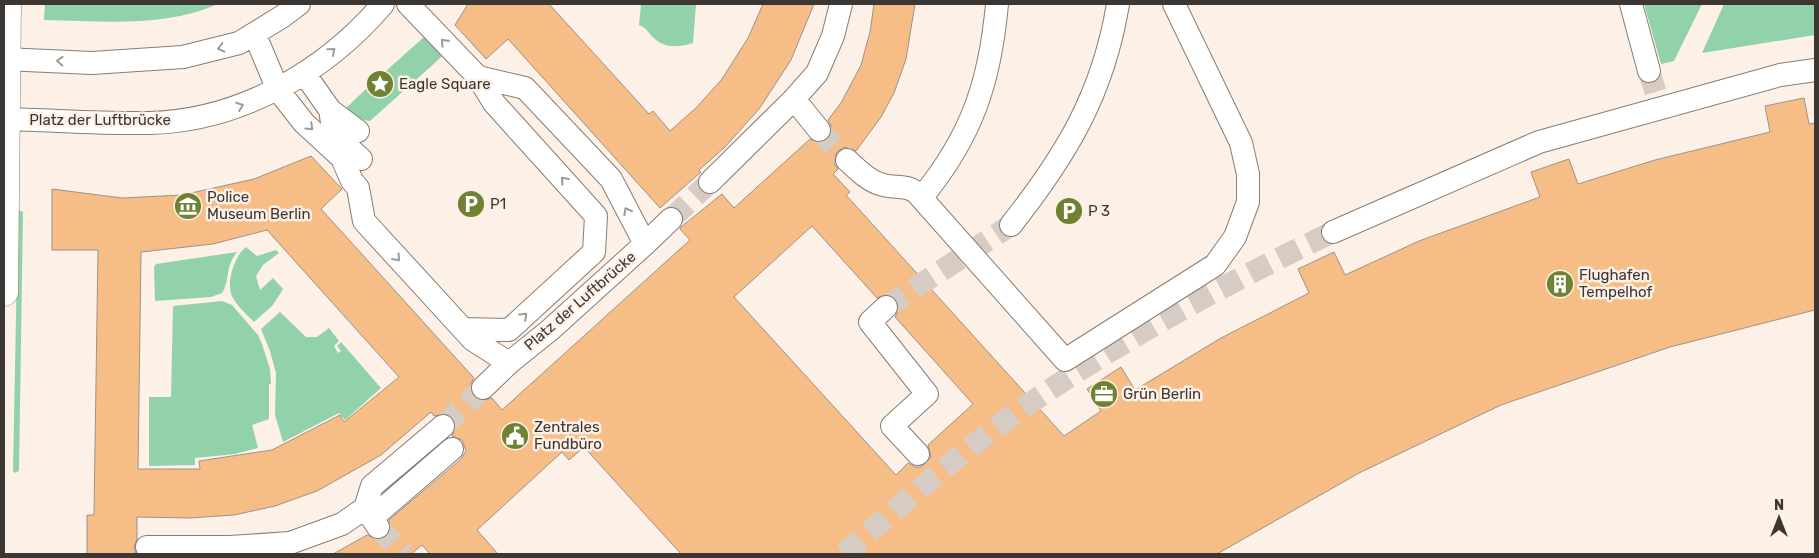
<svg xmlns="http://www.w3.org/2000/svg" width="1819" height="558" font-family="Rubik,sans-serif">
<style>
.green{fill:#91d2aa}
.building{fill:#f6bd87;stroke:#9d9288;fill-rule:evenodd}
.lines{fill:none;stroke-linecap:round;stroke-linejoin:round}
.minor-tunnel{stroke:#d6ccc3;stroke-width:22;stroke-dasharray:22 11;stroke-linecap:butt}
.minor-casing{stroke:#877d73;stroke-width:24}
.major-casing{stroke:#877d73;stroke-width:29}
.minor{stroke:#fff;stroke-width:22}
.major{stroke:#fff;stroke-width:28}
.oneway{stroke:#9e9b99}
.labels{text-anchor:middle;stroke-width:5;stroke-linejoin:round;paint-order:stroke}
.poi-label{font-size:15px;fill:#3c3733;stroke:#fdf1e7;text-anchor:start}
.street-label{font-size:15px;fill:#3c3733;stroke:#fdf1e7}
</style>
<rect width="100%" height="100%" fill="#fdf1e7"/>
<path class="green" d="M 45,4 L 218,4 C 163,28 103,21 44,20 Z
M 641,4 L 696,4 L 693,43 C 681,47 664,49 654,38 C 648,33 647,28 639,25 Z
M 1644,4 L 1702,4 L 1674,61 L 1661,64 Z
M 1724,4 L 1815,4 L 1815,35 L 1702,53 Z
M 424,37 L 442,56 L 437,61 L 370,121 L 358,119 L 345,109 L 367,88 L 380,94 L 390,84 L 386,71 Z
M 18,210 L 23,212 L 19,471 L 15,473 L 13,471 Z
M 246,247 L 257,256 L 276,250 L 279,253 L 263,265 L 256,276 L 260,290 L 273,278 L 283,289 L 273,305 L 254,322 C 247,315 238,307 233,298 C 225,285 234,256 246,247 Z
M 237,252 C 225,267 230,281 222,293 L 211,297 L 155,301 L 154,267 L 156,264 Z
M 222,301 L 232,305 L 258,335 L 262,344 L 270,369 L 271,384 L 269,384 L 269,419 L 252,425 L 258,448 L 235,454 L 195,458 L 195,465 L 149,466 L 149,397 L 171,397 L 173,306 Z
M 280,312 L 306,337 L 317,337 L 329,328 L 339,341 L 334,346 L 338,353 L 341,351 L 337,346 L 341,342 L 381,388 L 345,420 L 339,413 L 283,442 L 275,415 L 276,373 L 270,351 L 261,329 Z"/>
<path class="building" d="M 468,4 L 549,4 L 649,114 L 653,111 L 670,131 L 696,108 L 722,79 L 748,38 L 763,4 L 814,4 L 791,60 L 759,109 L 725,147 L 699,170 L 701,172 L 660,208 L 508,39 L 486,59 L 455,25 Z
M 874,4 L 915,4 L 906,59 L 894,93 L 881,117 L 856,151 L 844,147 L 837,152 L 834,163 L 838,169 L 833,174 L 850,192 L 846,195 L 1064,436 L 1101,411 L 1087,389 L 1121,367 L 1135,390 L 1221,338 L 1309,293 L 1298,269 L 1334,252 L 1345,275 L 1419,241 L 1540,197 L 1531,172 L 1569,159 L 1578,184 L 1655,160 L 1770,132 L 1765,106 L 1804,98 L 1809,124 L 1815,123 L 1815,310 L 1670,347 L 1501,405 L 1359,473 L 1217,554 L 681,554 L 584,447 L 569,460 L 562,452 L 477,530 L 498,554 L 430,554 L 422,545 L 411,554 L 333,554 L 367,535 L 379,540 L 386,538 L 390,532 L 389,520 L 461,459 L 466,451 L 462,440 L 452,436 L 456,424 L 453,418 L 447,414 L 434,416 L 431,412 L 381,455 L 317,491 L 275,506 L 234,515 L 190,518 L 137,517 L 137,539 L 134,547 L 136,554 L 87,554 L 87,515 L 94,515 L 98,250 L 52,250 L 52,189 L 122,198 L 182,195 L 254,179 L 311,156 L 342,189 L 321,209 L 474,378 L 470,385 L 473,397 L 480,401 L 492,398 L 502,410 L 690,240 L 680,229 L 681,227 L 722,194 L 734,208 L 810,139 L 821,143 L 828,140 L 832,128 L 828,120 L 841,103 L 861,65 L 870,32 ZM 812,226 L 877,298 L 889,294 L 896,298 L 899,310 L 895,317 L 973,404 L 928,445 L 931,457 L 921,467 L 915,467 L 908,463 L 896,475 L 734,297 ZM 267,230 L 399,377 L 344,422 L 340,415 L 272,450 L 199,461 L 200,469 L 138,469 L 141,252 L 213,244 Z"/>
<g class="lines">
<path class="minor-tunnel" d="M 1649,71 L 1661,110
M 819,130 L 847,160
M 671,219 L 710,182
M 886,307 L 1011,225
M 443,426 L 483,388
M 378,527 L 404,554
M 844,554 C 905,501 966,447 1033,401 C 1128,336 1229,282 1333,232"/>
<defs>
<path id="minor" d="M 408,4 L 478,77 L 494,103 L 596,216 L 594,252 L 509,330 L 463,329
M 1631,4 L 1649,71
M 255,35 L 278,90 L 304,123 L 342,158 L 352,181 L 358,188 L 364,221 L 473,340 L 509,363 L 550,330 L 645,244 L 611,179 L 525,88 L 478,77
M 4,59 L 92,63 L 183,57 L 239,43 L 283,16 L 299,4
M 304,73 L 330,110 L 334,134 L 361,159
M 794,99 L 819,130
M 330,110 L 358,131
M 4,119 C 52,120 101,124 149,123 C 240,121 325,72 383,4
M 847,160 C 857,169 867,180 880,184 C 893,189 905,184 916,192 L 1065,360 L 1215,265 L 1235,237 L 1248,202 L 1248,174 L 1241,143 L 1174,4
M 710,182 L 794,99 L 817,73 L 833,36 L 841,4
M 922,197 C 972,136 990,82 997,4
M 1011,225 C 1067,154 1103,94 1118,4
M 1333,232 L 1539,142 L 1780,75 L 1815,70
M 645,244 L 671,219
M 886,307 L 870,322 L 927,394 L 892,426 L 918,454
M 483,388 L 509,363
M 365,508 L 372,486 L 443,426
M 372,518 L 452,449
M 147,547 L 230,547 L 290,543 L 342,524 L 365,508 L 378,527"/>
<path id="major" d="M 4,292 L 7,4"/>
</defs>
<use href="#minor" class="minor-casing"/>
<use href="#major" class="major-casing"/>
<use href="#minor" class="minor"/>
<use href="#major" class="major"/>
</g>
<defs><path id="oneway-chevron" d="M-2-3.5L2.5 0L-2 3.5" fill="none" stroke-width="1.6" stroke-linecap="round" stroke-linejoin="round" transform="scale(1.25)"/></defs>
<g class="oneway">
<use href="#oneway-chevron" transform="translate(444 42) rotate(-132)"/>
<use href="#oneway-chevron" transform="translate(221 48) rotate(166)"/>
<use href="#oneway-chevron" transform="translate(332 51) rotate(-39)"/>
<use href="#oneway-chevron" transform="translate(60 61) rotate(-177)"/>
<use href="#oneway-chevron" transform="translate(240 106) rotate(-20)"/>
<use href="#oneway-chevron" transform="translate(310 127) rotate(44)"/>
<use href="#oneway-chevron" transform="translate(564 180) rotate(-132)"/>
<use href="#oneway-chevron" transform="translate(627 211) rotate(-118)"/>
<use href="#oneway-chevron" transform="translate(397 258) rotate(48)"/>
<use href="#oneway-chevron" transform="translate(524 316) rotate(-43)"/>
</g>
<defs>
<symbol id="sight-disc" viewBox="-11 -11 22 22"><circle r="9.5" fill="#6f8232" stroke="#fdf1e7"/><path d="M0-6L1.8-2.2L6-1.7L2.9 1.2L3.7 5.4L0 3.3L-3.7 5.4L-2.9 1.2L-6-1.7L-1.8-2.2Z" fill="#fff"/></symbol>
<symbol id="parking-disc" viewBox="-11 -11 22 22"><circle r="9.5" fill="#6f8232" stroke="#fdf1e7"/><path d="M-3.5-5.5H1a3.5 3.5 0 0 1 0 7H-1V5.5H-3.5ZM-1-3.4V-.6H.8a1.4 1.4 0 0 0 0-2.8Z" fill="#fff"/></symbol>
<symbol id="museum-disc" viewBox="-11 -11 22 22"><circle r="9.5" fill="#6f8232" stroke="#fdf1e7"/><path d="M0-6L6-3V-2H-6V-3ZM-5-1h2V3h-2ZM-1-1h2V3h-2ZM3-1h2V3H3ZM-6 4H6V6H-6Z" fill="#fff"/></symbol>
<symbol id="building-disc" viewBox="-11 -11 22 22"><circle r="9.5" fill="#6f8232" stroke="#fdf1e7"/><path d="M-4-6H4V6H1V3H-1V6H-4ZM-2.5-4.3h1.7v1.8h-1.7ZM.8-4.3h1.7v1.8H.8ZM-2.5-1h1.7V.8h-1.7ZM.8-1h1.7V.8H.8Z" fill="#fff"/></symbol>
<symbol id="office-disc" viewBox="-11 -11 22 22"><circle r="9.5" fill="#6f8232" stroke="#fdf1e7"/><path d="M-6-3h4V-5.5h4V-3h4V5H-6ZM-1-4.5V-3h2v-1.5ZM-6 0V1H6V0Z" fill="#fff"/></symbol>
<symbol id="civic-disc" viewBox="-11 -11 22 22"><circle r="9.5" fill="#6f8232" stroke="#fdf1e7"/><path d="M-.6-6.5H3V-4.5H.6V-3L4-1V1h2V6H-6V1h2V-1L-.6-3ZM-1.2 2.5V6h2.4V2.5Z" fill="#fff"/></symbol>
</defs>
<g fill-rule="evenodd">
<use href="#sight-disc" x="364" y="68" width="32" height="32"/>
<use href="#parking-disc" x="455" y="188" width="32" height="32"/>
<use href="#museum-disc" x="172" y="190" width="32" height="32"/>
<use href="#parking-disc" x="1053" y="195" width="32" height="32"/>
<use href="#building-disc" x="1544" y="268" width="32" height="32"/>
<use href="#office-disc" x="1088" y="378" width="32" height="32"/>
<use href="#civic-disc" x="499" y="420" width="32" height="32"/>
</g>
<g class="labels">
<g class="poi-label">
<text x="399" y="89">Eagle Square</text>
<text x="207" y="202">Police<tspan x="207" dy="17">Museum Berlin</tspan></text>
<text x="490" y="209">P1</text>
<text x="1088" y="216">P 3</text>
<text x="1579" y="280">Flughafen<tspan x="1579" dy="17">Tempelhof</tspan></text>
<text x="1123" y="399">Grün Berlin</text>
<text x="534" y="432">Zentrales<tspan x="534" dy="17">Fundbüro</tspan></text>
</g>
<g class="street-label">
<text x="100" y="125">Platz der Luftbrücke</text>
<text transform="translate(580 301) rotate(-41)" y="5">Platz der Luftbrücke</text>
</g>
</g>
<rect width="1819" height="558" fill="none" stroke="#3c3733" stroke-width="10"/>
<g transform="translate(1779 518)" stroke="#fdf1e7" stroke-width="4" paint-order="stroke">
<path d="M0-4L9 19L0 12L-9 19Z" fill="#3c3733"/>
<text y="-8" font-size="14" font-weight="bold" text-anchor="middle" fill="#3c3733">N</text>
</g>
</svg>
